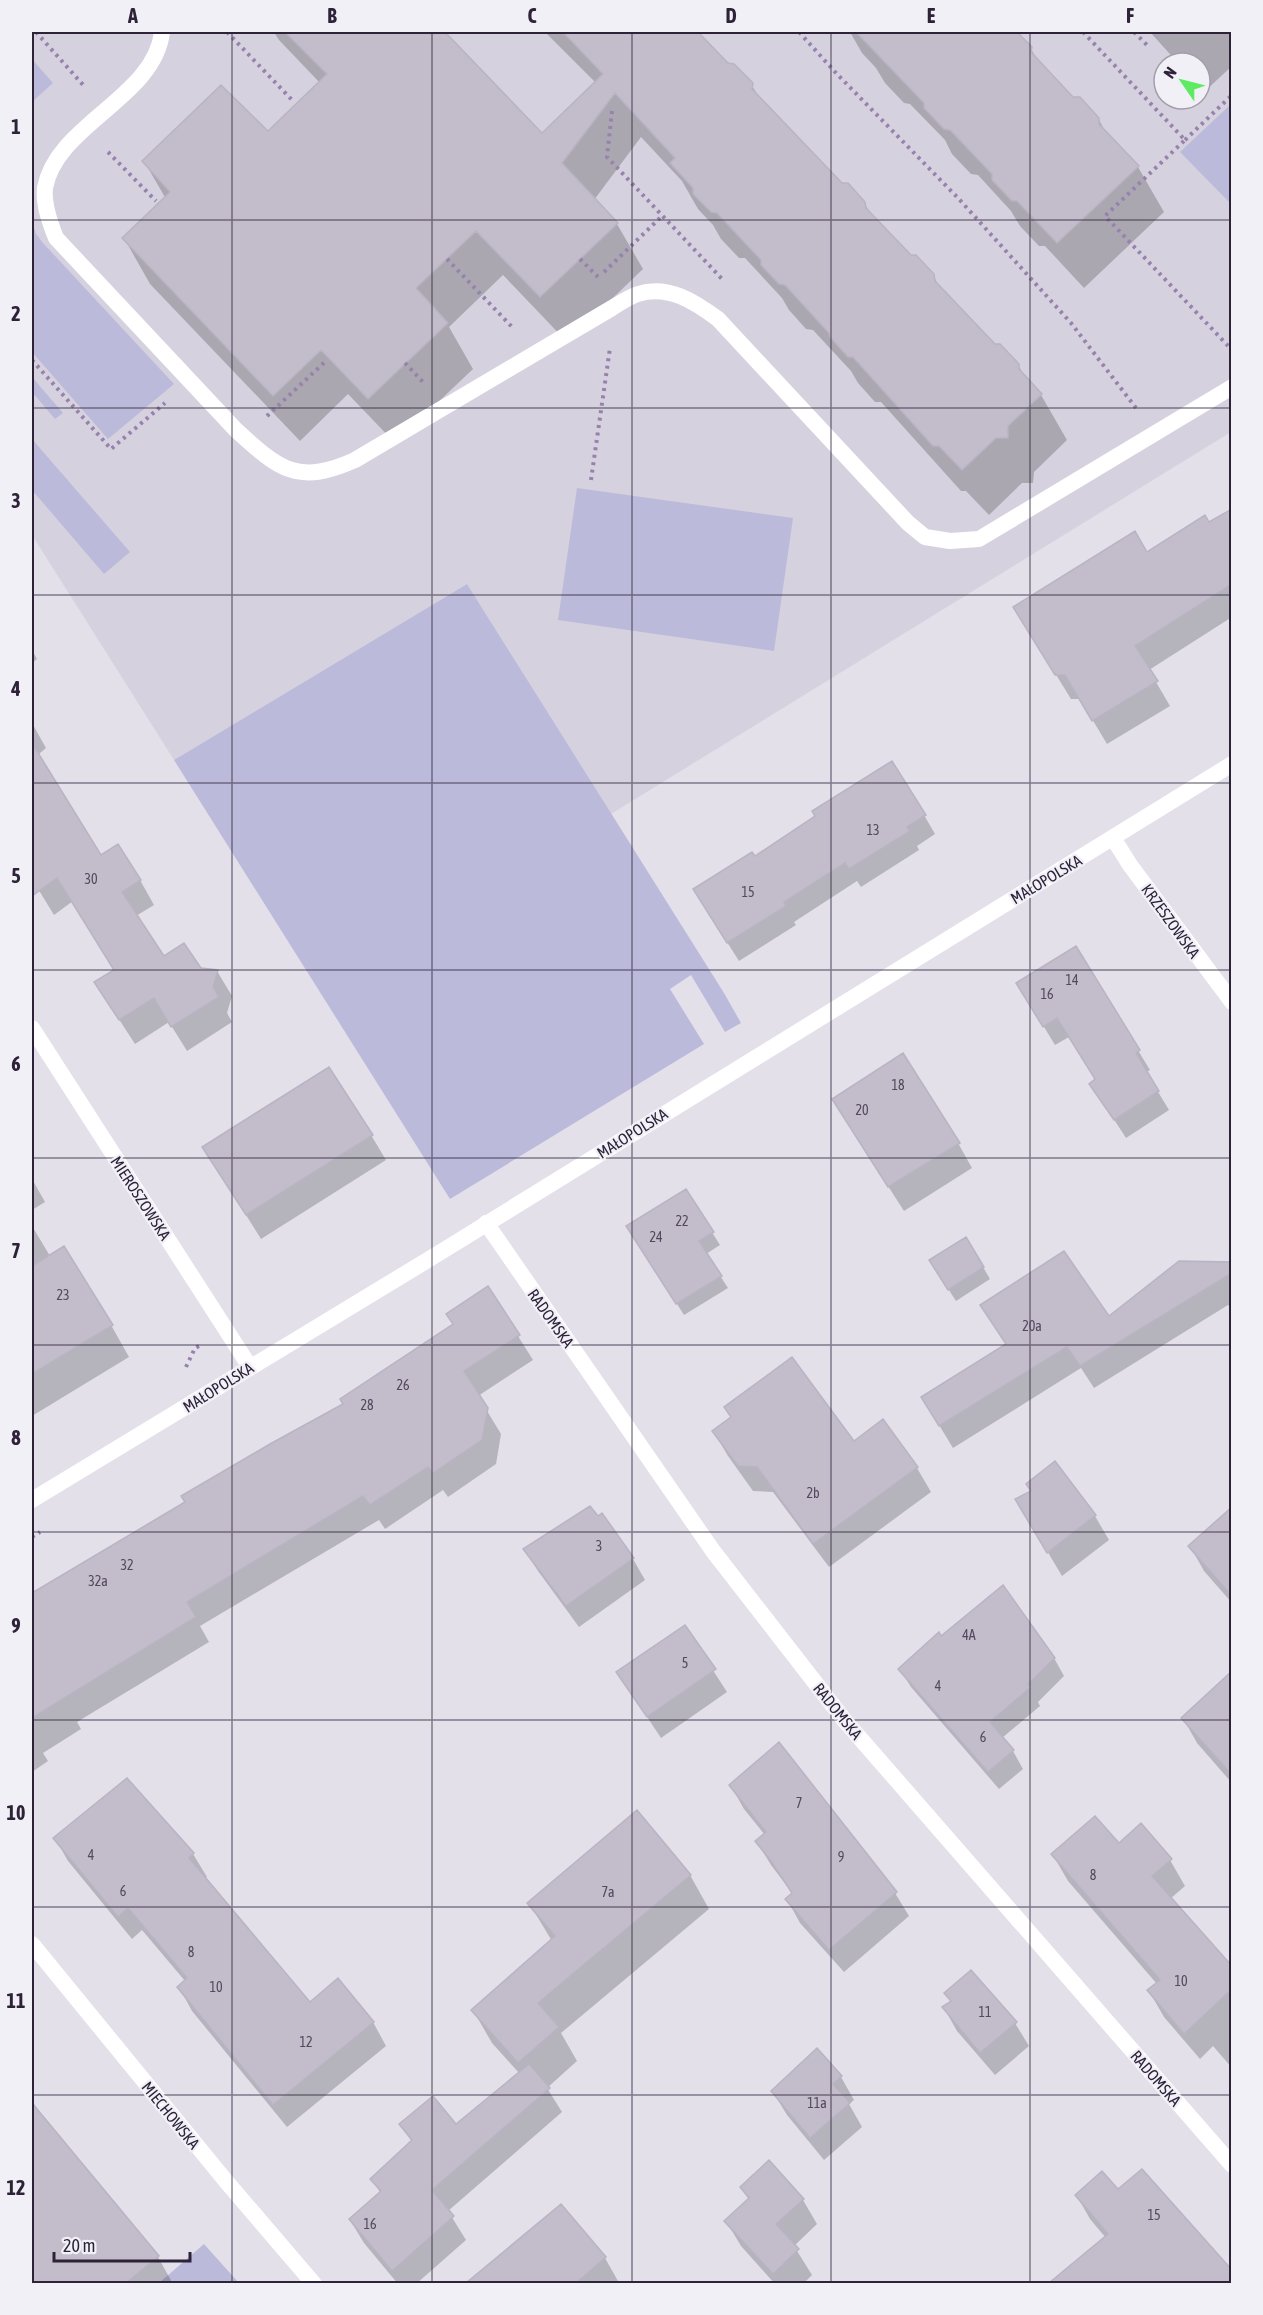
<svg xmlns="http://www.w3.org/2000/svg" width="1263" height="2315" font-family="'Asap Condensed',sans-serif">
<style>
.built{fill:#d6d1de;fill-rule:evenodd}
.green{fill:#bcbada}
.shadow{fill:#0003}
.building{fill:#c2bccb;stroke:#b9b3c3;stroke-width:1.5}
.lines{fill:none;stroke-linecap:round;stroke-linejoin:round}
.path{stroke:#9682ac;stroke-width:4;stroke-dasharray:3 4.5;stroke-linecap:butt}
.service{stroke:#fff;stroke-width:16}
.minor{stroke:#fff;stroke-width:16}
.tertiary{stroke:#fff;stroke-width:16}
.grid{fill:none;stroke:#2e2239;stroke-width:1.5;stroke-opacity:0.55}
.labels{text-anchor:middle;stroke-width:4.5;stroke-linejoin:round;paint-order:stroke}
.number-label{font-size:14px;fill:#53485e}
.street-label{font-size:16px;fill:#2e2239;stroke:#f2f0f7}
.neatline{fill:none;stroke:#2e2239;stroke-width:2}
.grid-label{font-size:20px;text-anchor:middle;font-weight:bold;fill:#2e2239}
</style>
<rect width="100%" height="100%" fill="#e3e0ea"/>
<path class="built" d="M 32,32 L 1231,32 L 1231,432 L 611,814 L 467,584 L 174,760 L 32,535 ZM 1164,63 L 1200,63 L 1200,99 L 1164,99 Z"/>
<path class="green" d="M 32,59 L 53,83 L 32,102 Z
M 1231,104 L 1231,204 L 1180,152 Z
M 32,222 L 36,234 L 43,243 L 174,384 L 108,439 L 32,352 Z
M 32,377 L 63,413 L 55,419 L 32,392 Z
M 32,439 L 130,552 L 104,574 L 32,490 Z
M 577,488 L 793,518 L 774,651 L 558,620 Z
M 467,584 L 724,993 L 741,1023 L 725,1032 L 691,975 L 670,989 L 704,1044 L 450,1199 L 174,760 Z
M 204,2244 L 239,2283 L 159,2283 Z"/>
<path class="shadow" d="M 274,32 L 443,32 L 542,135 L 596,83 L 545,32 L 696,32 L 728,65 L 751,84 L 760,99 L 841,184 L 864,203 L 873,217 L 910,257 L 933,275 L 941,290 L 994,345 L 1018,365 L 1027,380 L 1041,395 L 1067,440 L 1034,472 L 1033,483 L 1022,483 L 989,515 L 966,491 L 961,491 L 881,402 L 875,402 L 858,383 L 851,371 L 813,330 L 806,329 L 789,310 L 782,298 L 745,258 L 739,258 L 721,239 L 713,225 L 698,209 L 682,181 L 641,137 L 594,200 L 617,224 L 643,269 L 567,342 L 503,275 L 449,327 L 473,369 L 395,443 L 348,394 L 300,441 L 150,284 L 124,238 L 166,199 L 144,161 L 268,133 L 320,83 L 279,40 Z
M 850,32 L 1015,32 L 1030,47 L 1039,63 L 1073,98 L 1098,118 L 1106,133 L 1138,167 L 1164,212 L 1084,288 L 1045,246 L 1039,246 L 1020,226 L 1011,211 L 978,175 L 971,174 L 952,154 L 945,140 L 910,104 L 904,103 L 885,83 L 876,68 L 862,53 Z
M 1150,32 L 1232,32 L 1232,66 L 1204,92 L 1200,87 L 1200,63 L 1178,63 Z
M 1209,524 L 1232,536 L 1232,617 L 1149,670 L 1170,706 L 1107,744 L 1080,699 L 1071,699 L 1029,631 L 1147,554 Z
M 32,650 L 37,659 L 32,663 Z
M 32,723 L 46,748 L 39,754 L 101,857 L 140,880 L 154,905 L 136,916 L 163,958 L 200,969 L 217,971 L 232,996 L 227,1013 L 232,1022 L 187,1051 L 169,1022 L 135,1044 L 111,1007 L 116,971 L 73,901 L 54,915 L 32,879 Z
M 924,815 L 935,834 L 917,846 L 919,850 L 861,887 L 857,881 L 794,922 L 796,925 L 739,961 L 706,909 L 754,858 Z
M 1076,949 L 1150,1070 L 1146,1072 L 1169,1110 L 1126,1138 L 1091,1084 L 1097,1080 L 1069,1037 L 1055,1045 L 1018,984 Z
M 848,1124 L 958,1143 L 972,1168 L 904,1211 Z
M 371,1135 L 386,1160 L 261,1239 L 204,1148 Z
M 32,1179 L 45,1202 L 32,1210 Z
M 686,1191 L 720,1245 L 706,1254 L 728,1288 L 684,1315 L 635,1238 Z
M 32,1226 L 50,1256 L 111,1325 L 129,1357 L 32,1416 Z
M 1232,1264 L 1232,1309 L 1228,1305 L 1094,1388 L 1081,1368 L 953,1448 L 936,1420 L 1007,1345 L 1109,1318 Z
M 983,1267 L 990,1279 L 956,1301 L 938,1273 Z
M 488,1288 L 533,1360 L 478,1396 L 501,1434 L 496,1464 L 448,1497 L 443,1490 L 385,1529 L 379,1520 L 200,1626 L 209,1642 L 77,1722 L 81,1729 L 43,1753 L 48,1761 L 32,1772 L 32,1620 L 81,1590 L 186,1502 L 345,1405 L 454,1325 Z
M 714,1432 L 853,1443 L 917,1468 L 931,1492 L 829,1567 L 773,1492 L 753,1491 L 728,1456 Z
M 1232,1509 L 1232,1603 L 1204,1571 L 1190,1546 Z
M 601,1515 L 633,1559 L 645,1580 L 579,1627 L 538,1571 L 525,1550 Z
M 1095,1516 L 1109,1540 L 1062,1576 L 1031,1524 Z
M 685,1627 L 727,1692 L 661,1738 L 618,1673 Z
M 941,1639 L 1054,1658 L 1064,1676 L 1038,1702 L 1040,1706 L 1002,1738 L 1013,1751 L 1023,1769 L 999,1789 L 911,1687 L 900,1669 Z
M 1232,1675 L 1231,1782 L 1197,1743 L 1183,1718 Z
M 127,1780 L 193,1854 L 207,1877 L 204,1879 L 310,2004 L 373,2022 L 386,2046 L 287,2127 L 192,2011 L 179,1987 L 185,1981 L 142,1930 L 132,1939 L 68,1861 L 55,1838 Z
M 731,1786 L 895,1893 L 909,1916 L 844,1972 L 800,1923 L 787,1899 L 793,1894 L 771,1865 L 757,1842 L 765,1835 L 744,1809 Z
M 1118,1845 L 1170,1860 L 1185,1886 L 1170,1899 L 1232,1969 L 1232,2068 L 1213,2046 L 1200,2059 L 1164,2017 L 1149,1991 L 1157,1984 L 1068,1881 L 1053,1855 Z
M 690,1875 L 709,1909 L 561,2033 L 577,2061 L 547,2088 L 562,2112 L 448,2211 L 466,2240 L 416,2284 L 398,2284 L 364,2243 L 350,2220 L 381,2194 L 372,2179 L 412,2142 L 401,2125 L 455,2126 L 520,2074 L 492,2043 L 473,2010 L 552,1941 L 529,1903 Z
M 946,1994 L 1015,2023 L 1029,2046 L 995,2075 L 957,2031 L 944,2008 L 951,2002 Z
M 841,2077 L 854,2100 L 849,2104 L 862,2127 L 824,2160 L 787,2115 L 773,2092 Z
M 32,2101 L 57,2136 L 158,2257 L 173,2284 L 32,2284 L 32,2202 L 39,2195 L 32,2185 Z
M 742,2187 L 803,2200 L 817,2224 L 794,2246 L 812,2275 L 803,2284 L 775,2284 L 741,2246 L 726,2221 L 749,2200 Z
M 1077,2196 L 1232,2272 L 1232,2284 L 1052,2284 L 1106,2238 L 1090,2219 Z
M 560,2206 L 605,2258 L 618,2281 L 616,2284 L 480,2284 L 476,2277 Z"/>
<path class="building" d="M 285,32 L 445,32 L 542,133 L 603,74 L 563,32 L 698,32 L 728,63 L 734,64 L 753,83 L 752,89 L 842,183 L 848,183 L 865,202 L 866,208 L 911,255 L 916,255 L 934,274 L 935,281 L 995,344 L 1000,344 L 1019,364 L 1019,369 L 1042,394 L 1008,426 L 1008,438 L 996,438 L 962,470 L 939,446 L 933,446 L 853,357 L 848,357 L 830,337 L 829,333 L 785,285 L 779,284 L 761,265 L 761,260 L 717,213 L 711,212 L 693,194 L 693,188 L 670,163 L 675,158 L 615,93 L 562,163 L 618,223 L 540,297 L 476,231 L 416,288 L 448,323 L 368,399 L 321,350 L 273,396 L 122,238 L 170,192 L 142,161 L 221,85 L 268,131 L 327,74 Z
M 856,32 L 1017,32 L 1032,47 L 1031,52 L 1073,97 L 1080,97 L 1099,118 L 1099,124 L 1139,166 L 1057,243 L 1017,201 L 1012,201 L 992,180 L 992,174 L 950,130 L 944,129 L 924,108 L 924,103 Z
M 1232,509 L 1232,584 L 1135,646 L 1158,681 L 1092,721 L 1065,675 L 1055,675 L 1013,607 L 1135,531 L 1147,552 L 1205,515 L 1209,522 Z
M 32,743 L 101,855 L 118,844 L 141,880 L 122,892 L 164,956 L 184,943 L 201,968 L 218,970 L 213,987 L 219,997 L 171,1027 L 154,998 L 119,1020 L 94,982 L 114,970 L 57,878 L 32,896 Z
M 892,761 L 926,815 L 907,827 L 910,831 L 849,869 L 845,863 L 784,902 L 786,906 L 727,943 L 693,889 L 752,852 L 755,856 L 815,816 L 812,811 Z
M 1076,946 L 1140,1050 L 1136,1053 L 1159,1091 L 1114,1120 L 1089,1084 L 1095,1079 L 1057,1018 L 1043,1027 L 1016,983 Z
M 903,1053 L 960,1143 L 888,1187 L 832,1099 Z
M 329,1067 L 373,1135 L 246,1215 L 202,1147 Z
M 686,1189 L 714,1232 L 699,1241 L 722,1276 L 676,1304 L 626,1226 Z
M 966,1237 L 984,1267 L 948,1290 L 929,1260 Z
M 64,1246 L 113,1325 L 32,1374 L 32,1266 Z
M 1064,1251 L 1109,1316 L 1179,1261 L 1232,1262 L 1232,1273 L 1080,1366 L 1067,1347 L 939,1426 L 921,1397 L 1006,1344 L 980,1305 Z
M 488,1286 L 520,1335 L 464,1371 L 488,1408 L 482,1440 L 433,1473 L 428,1467 L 370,1505 L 363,1496 L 187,1602 L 196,1617 L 32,1718 L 32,1593 L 185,1502 L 181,1496 L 270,1444 L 343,1404 L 340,1399 L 453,1324 L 446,1314 Z
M 792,1357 L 854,1441 L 883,1419 L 918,1467 L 813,1544 L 757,1467 L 738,1466 L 712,1431 L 731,1417 L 724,1407 Z
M 1055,1461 L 1096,1515 L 1047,1553 L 1015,1499 L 1031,1491 L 1026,1484 Z
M 590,1506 L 598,1516 L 602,1513 L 634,1558 L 566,1606 L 523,1549 Z
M 1232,1507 L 1232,1596 L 1188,1546 Z
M 1003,1585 L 1055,1658 L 1028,1684 L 1031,1687 L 990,1722 L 1014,1750 L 988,1772 L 898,1669 L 939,1632 L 941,1636 Z
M 685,1625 L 716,1669 L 647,1717 L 616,1672 Z
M 1232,1671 L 1232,1775 L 1181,1718 Z
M 779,1742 L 897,1892 L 829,1950 L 785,1899 L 792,1893 L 771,1861 L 755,1841 L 766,1832 L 729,1785 Z
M 127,1778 L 194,1853 L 189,1858 L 310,2002 L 338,1978 L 374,2022 L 273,2105 L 177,1987 L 187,1978 L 128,1908 L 118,1917 L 53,1838 Z
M 637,1810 L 691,1875 L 538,2003 L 559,2027 L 518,2063 L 471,2010 L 555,1936 L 527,1903 Z
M 1095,1816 L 1119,1843 L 1141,1823 L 1172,1859 L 1152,1876 L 1232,1966 L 1232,1989 L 1184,2034 L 1147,1990 L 1160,1980 L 1051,1854 Z
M 971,1970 L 1017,2022 L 980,2053 L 942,2007 L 951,2001 L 944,1993 Z
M 817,2048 L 842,2076 L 833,2084 L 850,2103 L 810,2138 L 771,2091 Z
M 529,2064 L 550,2088 L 432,2190 L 454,2216 L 392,2271 L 349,2219 L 381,2191 L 370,2179 L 412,2140 L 399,2124 L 433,2096 L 456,2124 Z
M 32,2103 L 159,2256 L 126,2283 L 32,2283 Z
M 769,2160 L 804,2199 L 776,2224 L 799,2249 L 773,2274 L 724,2221 L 749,2198 L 740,2187 Z
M 1142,2169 L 1232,2270 L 1232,2283 L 1049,2283 L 1108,2234 L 1075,2195 L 1102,2171 L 1118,2189 Z
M 561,2204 L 606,2257 L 576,2283 L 466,2283 Z"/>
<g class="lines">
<path class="path" d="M 36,32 L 84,86
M 227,32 L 294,102
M 799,32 L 836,73 L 958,198 L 1071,323 L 1136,408
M 1083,32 L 1185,140 L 1105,216 L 1232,350
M 1134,32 L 1148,46
M 612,111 L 607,157 L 724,281
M 1185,140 L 1232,95
M 108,152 L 156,201
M 447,259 L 514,329
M 580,259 L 599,278
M 604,272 L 662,216
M 32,360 L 111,449 L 165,403
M 405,363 L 423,382
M 267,416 L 327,360
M 591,480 L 610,348
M 186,1367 L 195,1348 L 199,1346
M 32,1537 L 40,1532"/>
<path class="service" d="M 162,32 C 155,97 56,125 45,188 C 43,204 50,223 56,238 L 236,430 C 279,469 297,486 355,460 L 612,308 C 620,303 629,297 638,294 C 668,284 695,302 718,319 L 908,523 L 925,537 L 950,541 L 979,539 L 1232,387"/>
<path class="minor" d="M 1113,838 L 1130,865 L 1232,1002
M 32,1028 L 250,1367
M 486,1223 L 713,1551 L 845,1721 L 1232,2165
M 32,1944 L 225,2180 L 314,2284"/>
<path class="tertiary" d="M 32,1500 L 431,1258 L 1232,764"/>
</g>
<path class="grid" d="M 232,32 L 232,2284M 432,32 L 432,2284M 632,32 L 632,2284M 831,32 L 831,2284M 1030,32 L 1030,2284M 32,220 L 1232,220M 32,408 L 1232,408M 32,595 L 1232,595M 32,783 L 1232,783M 32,970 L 1232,970M 32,1158 L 1232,1158M 32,1345 L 1232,1345M 32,1532 L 1232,1532M 32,1720 L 1232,1720M 32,1907 L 1232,1907M 32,2095 L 1232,2095"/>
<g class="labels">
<g class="number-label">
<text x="873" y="835">13</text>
<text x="91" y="884">30</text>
<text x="748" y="897">15</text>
<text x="1072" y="985">14</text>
<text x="1047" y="999">16</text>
<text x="898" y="1090">18</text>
<text x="862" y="1115">20</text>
<text x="682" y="1226">22</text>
<text x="656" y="1242">24</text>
<text x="63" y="1300">23</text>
<text x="1032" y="1331">20a</text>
<text x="403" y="1390">26</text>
<text x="367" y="1410">28</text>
<text x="813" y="1498">2b</text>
<text x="599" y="1551">3</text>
<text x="127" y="1570">32</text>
<text x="98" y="1586">32a</text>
<text x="969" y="1640">4A</text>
<text x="685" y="1668">5</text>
<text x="938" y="1691">4</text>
<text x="983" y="1742">6</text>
<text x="799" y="1808">7</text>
<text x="91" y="1860">4</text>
<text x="841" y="1862">9</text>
<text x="1093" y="1880">8</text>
<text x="123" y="1896">6</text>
<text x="608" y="1897">7a</text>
<text x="191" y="1957">8</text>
<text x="1181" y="1986">10</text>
<text x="216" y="1992">10</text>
<text x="985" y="2017">11</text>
<text x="306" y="2047">12</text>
<text x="817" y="2108">11a</text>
<text x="1154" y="2220">15</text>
<text x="370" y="2229">16</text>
</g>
<g class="street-label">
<text transform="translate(1046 879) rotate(-31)" y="6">MAŁOPOLSKA</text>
<text transform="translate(1171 921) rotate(54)" y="6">KRZESZOWSKA</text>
<text transform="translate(632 1133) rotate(-32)" y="6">MAŁOPOLSKA</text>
<text transform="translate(141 1198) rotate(57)" y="6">MIEROSZOWSKA</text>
<text transform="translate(551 1318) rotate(55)" y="6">RADOMSKA</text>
<text transform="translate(218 1387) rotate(-32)" y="6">MAŁOPOLSKA</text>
<text transform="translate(838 1711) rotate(51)" y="6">RADOMSKA</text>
<text transform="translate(1156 2078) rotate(49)" y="6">RADOMSKA</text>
<text transform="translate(171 2115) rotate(51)" y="6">MIECHOWSKA</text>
</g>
</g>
<rect width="1263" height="2315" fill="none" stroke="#f2f0f7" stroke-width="66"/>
<g transform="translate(1182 81) rotate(305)"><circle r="28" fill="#f2f0f7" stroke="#a49eab" stroke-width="1.5"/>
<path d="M0-4.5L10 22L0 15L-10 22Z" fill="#5eea62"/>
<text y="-9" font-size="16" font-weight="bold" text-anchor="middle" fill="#2e2239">N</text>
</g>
<path d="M54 2252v9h136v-9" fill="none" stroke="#2e2239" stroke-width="3"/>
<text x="63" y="2252" font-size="18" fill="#2e2239" stroke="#f2f0f7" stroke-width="4.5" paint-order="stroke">20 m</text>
<rect x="33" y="33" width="1197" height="2249" class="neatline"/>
<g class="grid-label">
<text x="133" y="23">A</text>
<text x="332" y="23">B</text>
<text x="532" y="23">C</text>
<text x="731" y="23">D</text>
<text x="931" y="23">E</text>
<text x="1130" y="23">F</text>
<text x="16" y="134">1</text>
<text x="16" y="321">2</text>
<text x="16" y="508">3</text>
<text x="16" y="696">4</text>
<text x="16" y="883">5</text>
<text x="16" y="1071">6</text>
<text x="16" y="1258">7</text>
<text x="16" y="1445">8</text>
<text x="16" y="1633">9</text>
<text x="16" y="1820">10</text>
<text x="16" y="2008">11</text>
<text x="16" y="2195">12</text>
</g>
</svg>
